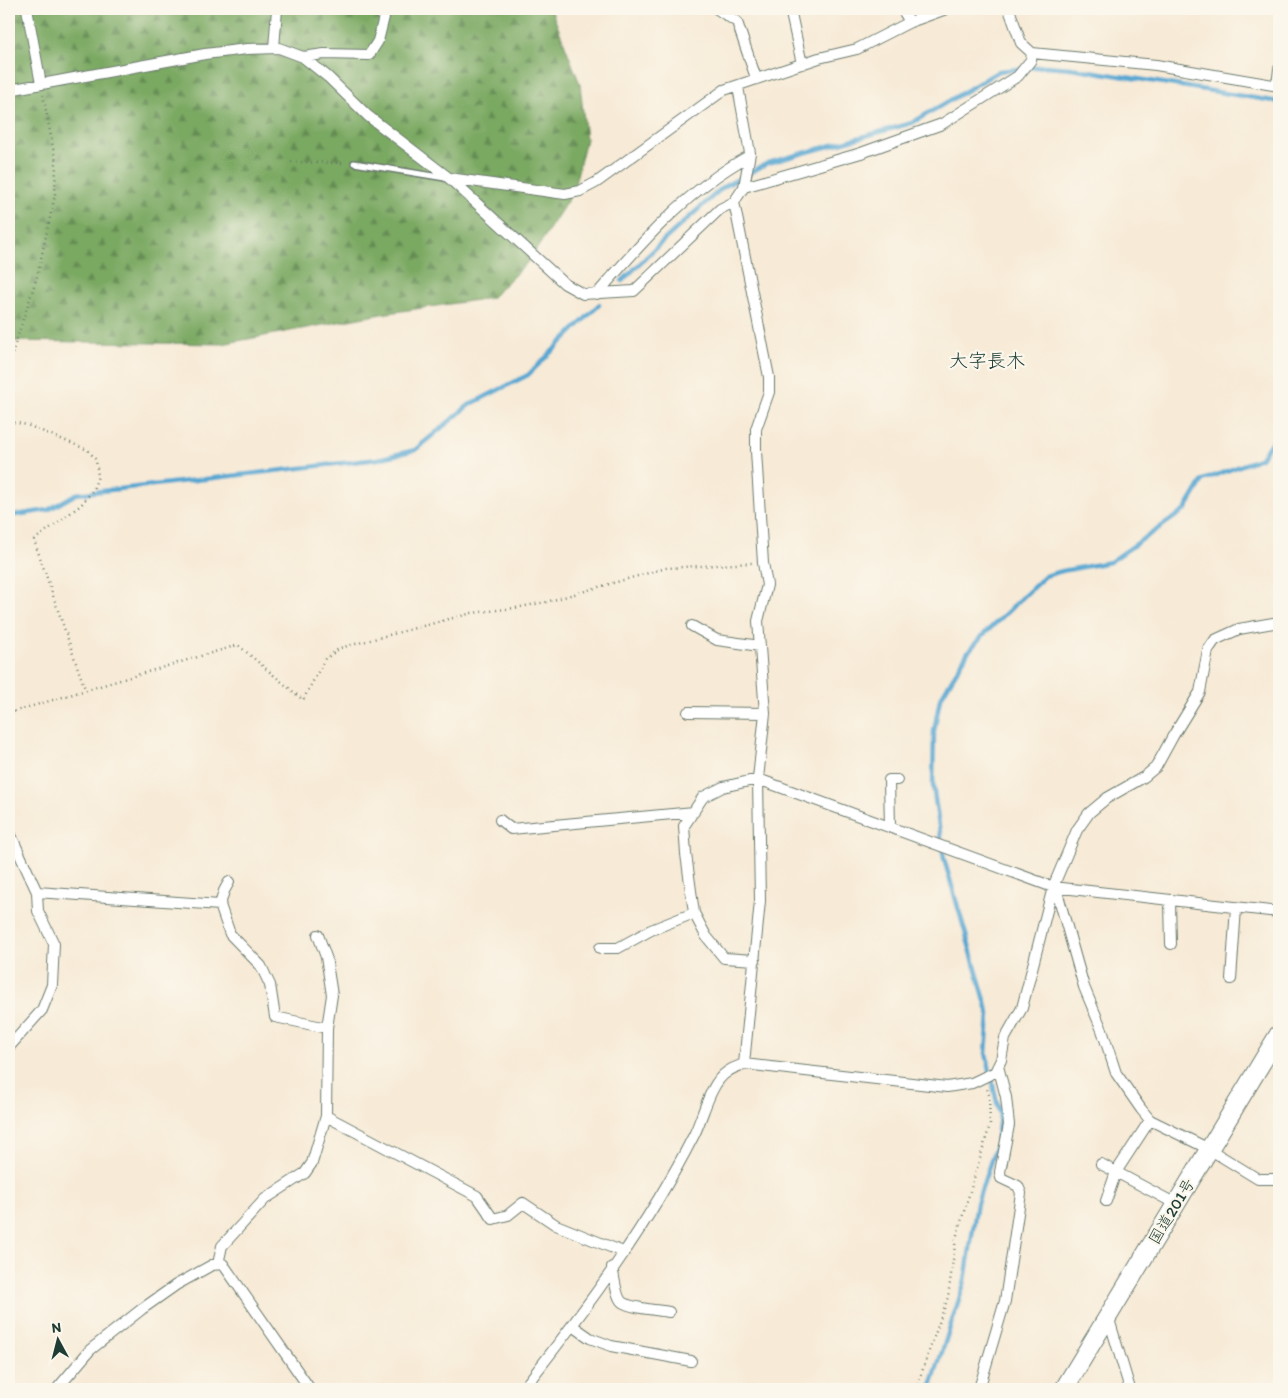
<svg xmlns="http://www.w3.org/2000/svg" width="1288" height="1398" font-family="Itim,'Klee One',sans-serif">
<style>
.forest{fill:url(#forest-firs);stroke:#4c734b}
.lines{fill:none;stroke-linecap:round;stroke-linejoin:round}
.stream{stroke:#59a7d2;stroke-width:4.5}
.service-casing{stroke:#6b7a6d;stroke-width:8}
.minor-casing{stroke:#6b7a6d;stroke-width:12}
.trunk-casing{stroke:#6b7a6d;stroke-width:20}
.path{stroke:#6b7a6d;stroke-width:2.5;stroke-dasharray:1 4;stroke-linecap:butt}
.service{stroke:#fff;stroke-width:5}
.minor{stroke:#fff;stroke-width:10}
.trunk{stroke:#fff;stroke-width:18}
.labels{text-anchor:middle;stroke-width:4.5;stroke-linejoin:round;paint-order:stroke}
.street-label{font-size:16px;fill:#1f3d34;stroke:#fbf7ec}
.quarter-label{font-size:19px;fill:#1f3d34;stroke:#fbf7ec}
</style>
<defs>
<pattern id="forest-firs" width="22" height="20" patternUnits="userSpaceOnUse" patternTransform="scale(1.25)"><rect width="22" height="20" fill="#7aa962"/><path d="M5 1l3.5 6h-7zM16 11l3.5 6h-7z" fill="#638b52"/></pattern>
</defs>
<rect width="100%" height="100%" fill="#fbf7ec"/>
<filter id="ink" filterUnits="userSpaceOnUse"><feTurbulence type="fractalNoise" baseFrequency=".02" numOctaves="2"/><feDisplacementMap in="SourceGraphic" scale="10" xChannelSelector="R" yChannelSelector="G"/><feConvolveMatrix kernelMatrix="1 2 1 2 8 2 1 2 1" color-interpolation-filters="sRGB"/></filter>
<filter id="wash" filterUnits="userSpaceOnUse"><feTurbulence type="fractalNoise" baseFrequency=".0096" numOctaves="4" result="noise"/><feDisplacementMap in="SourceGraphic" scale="20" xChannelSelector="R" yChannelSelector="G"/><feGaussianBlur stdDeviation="1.12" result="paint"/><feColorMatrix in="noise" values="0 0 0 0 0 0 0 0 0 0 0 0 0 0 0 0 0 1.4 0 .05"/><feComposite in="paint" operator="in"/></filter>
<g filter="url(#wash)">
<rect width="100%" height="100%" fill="#f7ead6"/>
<path class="forest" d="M 9,9 L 551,9 L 580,84 L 586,139 L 573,192 L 529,261 L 491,298 L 381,314 L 222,344 L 9,341 Z"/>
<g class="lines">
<path class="stream" d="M 622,281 L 664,240 L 723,187 L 768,163 L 912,123 L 999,71 L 1046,66 L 1071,68 L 1279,102
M 9,516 L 48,510 L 76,494 L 378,459 L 415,450 L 469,405 L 528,375 L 599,305
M 930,1389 L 965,1281 L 977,1203 L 996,1145 L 1000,1116 L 986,1053 L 989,1014 L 944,859 L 933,786 L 934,731 L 940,699 L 968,652 L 981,637 L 1045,576 L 1062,571 L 1110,562 L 1185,510 L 1203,480 L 1261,458 L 1279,430"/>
</g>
</g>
<g filter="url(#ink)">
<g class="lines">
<defs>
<path id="service" d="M 354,163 L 445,178"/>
<path id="minor" d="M 27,9 L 41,84
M 717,9 L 737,22 L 756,78
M 790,9 L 802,64
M 902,9 L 910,22
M 1009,9 L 1021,43 L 1032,53 L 1156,65 L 1279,86
M 274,48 L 277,9
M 303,57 L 324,54 L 369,55 L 378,41 L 386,9
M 1277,86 L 1279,69
M 738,87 L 750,153 L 744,187 L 734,202 L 769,377 L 769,392 L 756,429 L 756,451 L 763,563 L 767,585 L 758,621 L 765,713 L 758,779 L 760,901 L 744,1064
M 9,90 L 205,54 L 247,49 L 279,48 L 303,57 L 328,77 L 368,116 L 449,178 L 565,284 L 583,294 L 634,291 L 720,209 L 734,202
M 449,178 L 565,194 L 580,191 L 597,182 L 724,90 L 819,58 L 857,49 L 910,22 L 946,9
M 744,187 L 861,153 L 942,124 L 1018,76 L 1031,60 L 1032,53
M 597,294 C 641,243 688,189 749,156
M 692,626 L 717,640 L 760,646
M 688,712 L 765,713
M 500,820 L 511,829 L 694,812
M 890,827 L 889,780 L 897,780
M 9,831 L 37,892 L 220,905
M 229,882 L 224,891 L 220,905 L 230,934 L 261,966 L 270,985 L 275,1017 L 327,1028 L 326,1116
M 1056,888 L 1084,987 L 1102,1030 L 1116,1073 L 1141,1109 L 1150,1120 L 1209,1149 L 1258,1179 L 1279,1179
M 1170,901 L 1171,944
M 318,935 L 326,957 L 332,995 L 327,1028
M 600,948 L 618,948 L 651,930 L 694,913
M 755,960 L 724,958 L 706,936 L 694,913 L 686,854 L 684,826 L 703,797 L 723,787 L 758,779 L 1053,887 L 1279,912
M 1231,979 L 1236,908
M 9,1047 L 42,1010 L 52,985 L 54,944 L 38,911 L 37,892
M 1268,1052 L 1279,1061
M 1101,1164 L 1176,1204
M 1106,1201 L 1116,1172 L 1150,1120
M 218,1264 L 222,1246 L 265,1199 L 305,1173 L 312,1163 L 326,1116 L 477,1196 L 493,1219 L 508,1215 L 523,1203 L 556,1225 L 623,1252
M 612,1267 C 614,1275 616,1297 622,1302 C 630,1308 657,1310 669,1312
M 1108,1316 L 1130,1389
M 573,1326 L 590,1338 L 611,1346 L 691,1361
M 57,1389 L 90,1350 L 142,1309 L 176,1285 L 212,1265 L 223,1264 L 310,1389
M 523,1389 C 586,1309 648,1226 694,1135 C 703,1117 710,1083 727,1072 C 732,1068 739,1066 744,1064 L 947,1087 L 972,1083 L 995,1072 L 1001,1060 L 1005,1038 L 1022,1008 L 1053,887 L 1077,830 L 1089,813 L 1107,798 L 1144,777 L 1156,767 L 1173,736 L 1200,692 L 1208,650 L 1215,640 L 1239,629 L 1279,622
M 979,1389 L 1005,1301 L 1021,1193 L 1018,1186 L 1001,1178 L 1000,1172 L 1009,1125 L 1006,1097 L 998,1066"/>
<path id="trunk" d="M 1064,1389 L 1279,1034"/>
</defs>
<use href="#service" class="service-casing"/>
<use href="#minor" class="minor-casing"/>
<use href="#trunk" class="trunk-casing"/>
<path class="path" d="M 291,162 L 345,163
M 9,363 L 37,277 L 55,195 L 56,163 L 43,95
M 9,421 L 27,425 L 88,450 L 96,460 L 98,476 L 93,490 L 81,505 L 34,540 L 85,689
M 9,713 L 238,645 L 303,700 L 325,659 L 340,648 L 472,613 L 515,608 L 546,602 L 666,568 L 752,563
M 916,1389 L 948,1297 L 956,1238 L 990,1125 L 989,1095 L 987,1089"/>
<use href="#service" class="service"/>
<use href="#minor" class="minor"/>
<use href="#trunk" class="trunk"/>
</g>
</g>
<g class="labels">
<g class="street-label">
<text transform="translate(1171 1211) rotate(-59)" y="6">国道201号</text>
</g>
<g class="quarter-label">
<text x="987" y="367">大字長木</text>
</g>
</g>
<rect width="1288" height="1398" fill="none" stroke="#fbf7ec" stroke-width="30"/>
<g transform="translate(58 1340) rotate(353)" stroke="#fbf7ec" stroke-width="4" paint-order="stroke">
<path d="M0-4L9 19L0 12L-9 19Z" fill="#1f3d34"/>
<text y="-8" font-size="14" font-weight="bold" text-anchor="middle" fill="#1f3d34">N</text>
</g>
</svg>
